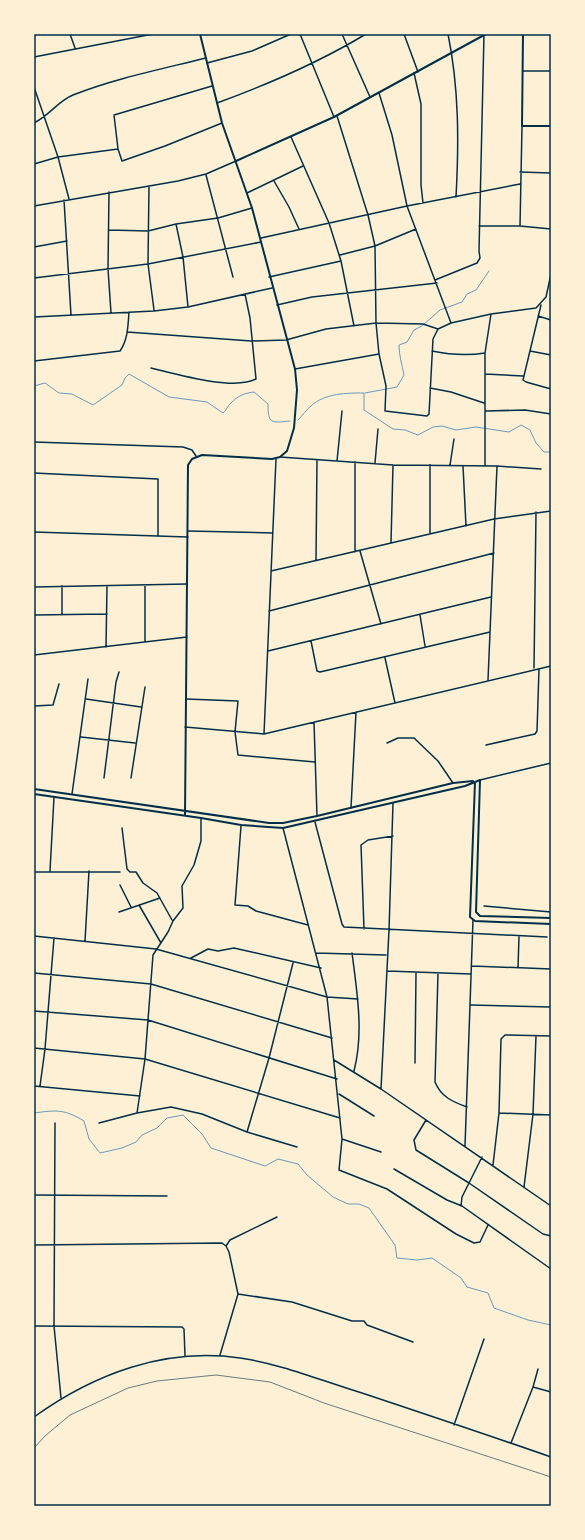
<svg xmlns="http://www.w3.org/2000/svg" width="585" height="1540" font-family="'Fira Sans Condensed',sans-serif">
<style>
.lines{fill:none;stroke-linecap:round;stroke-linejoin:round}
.stream{stroke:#669bbc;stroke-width:1}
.minor{stroke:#003049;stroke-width:1.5}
.tertiary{stroke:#003049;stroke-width:2}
.rail{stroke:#657d81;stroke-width:1}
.neatline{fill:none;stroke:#003049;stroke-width:1.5}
</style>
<rect width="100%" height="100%" fill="#fdf0d5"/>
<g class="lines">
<path class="stream" d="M 34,386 L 45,383 L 59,393 L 72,394 L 93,405 L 122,385 L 125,378 L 129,374 L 169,397 L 207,402 L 223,413 C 227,410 227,406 231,403 C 237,396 245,393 254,392 L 268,404 C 268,424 271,423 290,421
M 365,393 L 397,387 L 404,375 C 402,364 399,356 399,345 L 407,342 L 414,330 L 422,326 L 440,310 L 462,302 L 467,294 L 476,290 L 489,271
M 298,420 C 303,415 306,410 311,406 C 325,393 347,393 364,393 L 364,410 L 393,429 L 405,430 L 418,435 L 433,427 L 442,426 L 456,430 L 476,427 L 509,432 L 521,425 L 530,430 L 536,443 L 544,452 L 551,452
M 34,1113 C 57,1110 64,1109 84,1121 L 89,1139 L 100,1153 L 122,1148 L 136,1142 L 142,1135 L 157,1128 L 167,1118 L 183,1115 L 202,1134 L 211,1148 L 265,1166 L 278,1159 L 298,1164 L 307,1175 L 333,1197 L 348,1204 L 359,1204 L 369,1208 L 395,1245 L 397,1258 L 417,1260 L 432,1258 L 461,1278 L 467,1287 L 488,1293 L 494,1308 L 528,1320 L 551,1325"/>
<path class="minor" d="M 70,34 L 75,48
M 300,34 L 334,117
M 342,34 L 370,97
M 404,34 L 418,72
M 448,34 C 459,88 459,142 456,197
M 34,57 L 153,34
M 207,63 L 252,51 L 291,34
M 523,71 L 551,71
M 414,73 L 421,104 L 421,185 L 423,203
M 212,86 L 114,115 L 118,149 L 122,161 L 165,146 L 222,123
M 34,87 L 58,157 L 69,199
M 379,93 L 392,135 L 407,206 L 451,323
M 217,103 C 269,84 318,63 366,34
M 337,116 L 368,215 L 375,246 L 376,323 L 379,354 L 386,386 L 385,411 L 427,416 L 429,414 L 433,339 L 438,329 L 451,323 L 491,314 L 536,308 L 546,297 L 551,274
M 34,123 C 50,115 58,101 73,95 C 116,78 162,69 206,58
M 291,137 L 329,223 L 341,261 L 354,326
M 34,164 L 58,157 L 118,149
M 520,172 L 551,173
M 206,175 L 233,277
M 274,181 L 289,207 L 299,229
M 149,186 L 148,264 L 154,310
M 109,192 L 108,269 L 111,313
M 247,193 L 303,166
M 64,200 L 71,315
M 34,206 L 178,181 L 206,174 L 236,161
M 176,224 L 183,257 L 188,307
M 479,226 L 520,226 L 551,229
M 520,226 L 522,126
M 109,230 L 148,231 L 176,224 L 218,218 L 252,208
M 261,238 L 407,206 L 520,184
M 34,247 L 67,241
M 340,255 L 375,246 L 416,229
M 269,277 L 341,261
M 34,278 L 148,264 L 261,242
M 435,280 L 477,263 L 480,258 L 479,251 L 484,34
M 277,305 L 312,297 L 437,283
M 541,305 L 523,380 L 526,382 L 551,389
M 538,316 L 551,320
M 34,317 L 154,311 L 188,307 L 272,288
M 127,332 L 251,341 L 286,340 L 326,329 L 376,323 L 423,324 L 438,329
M 432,351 C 451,355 466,356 485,353
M 530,351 L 551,355
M 34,361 L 120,351 C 128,340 128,325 129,312
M 151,368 C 176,374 234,391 256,379 L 250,318 L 245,294
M 295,369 L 379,354
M 485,374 L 523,376
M 430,388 L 451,392 L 484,403
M 485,411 L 525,410 L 551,414
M 34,442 L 183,447 L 192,450 L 196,456
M 280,457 L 393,465 L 497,466 L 541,469
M 337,461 L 342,411
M 375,463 L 378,429
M 450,465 L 454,439
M 463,466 L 466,526
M 485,466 L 485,353 L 491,314
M 34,473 L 158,479 L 158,536
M 188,531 L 272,533
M 34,532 L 188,537
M 430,534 L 430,465
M 391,543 L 393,465
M 360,551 L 381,624
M 355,552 L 355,462
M 316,560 L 317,460
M 271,571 L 494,519 L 551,511
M 34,587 L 187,584
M 269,611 L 494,553
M 62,614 L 62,586
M 34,615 L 107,614
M 420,615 L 425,646
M 311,641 L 317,671 L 320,672 L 490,632
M 145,642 L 145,585
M 106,647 L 107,586
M 268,651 L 491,597
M 34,655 L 187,637
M 385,658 L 395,703
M 534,668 L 536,512
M 488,680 L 497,466
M 86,699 L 141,707
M 186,699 L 238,701 L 235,732 L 238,755 L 315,762
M 34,706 L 53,705 L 59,684
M 314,722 L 317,816
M 185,727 L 264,734 L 551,666
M 264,734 L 276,459
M 81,737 L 135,743
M 387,743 L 398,738 L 414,738 L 438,761 L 453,783
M 486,745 L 535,734 L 537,731 L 539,669
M 104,778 L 116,682 L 119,672
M 131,778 L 145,687
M 480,780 L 551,763
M 72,794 L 88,679
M 351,808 L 356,712
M 315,822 L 342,924 L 344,927 L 547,937
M 241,826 L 235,905 L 248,906 L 256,911 L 308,925
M 122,828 L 127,869 L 130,872 L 136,872 L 143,883 L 157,893 L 172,920
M 283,828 L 327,997 L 342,1139 L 339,1170 L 387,1189 L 456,1234 L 474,1243 L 480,1242 L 488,1225
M 50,871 L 54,797
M 34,872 L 120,872
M 120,885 L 131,907
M 139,905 L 161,943
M 484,906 L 551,912
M 119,912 L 160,898
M 364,929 L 361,845 L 368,840 L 393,836
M 34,936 L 156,949 L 327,997 L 358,999
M 85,941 L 89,871
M 316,953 L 386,955
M 352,953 C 357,992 364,1033 354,1071
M 191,958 L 208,949 L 218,951 L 234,948 L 321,968
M 472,966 L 551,969
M 518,968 L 519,936
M 387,971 L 471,974
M 34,973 L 151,984 L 332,1038
M 438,973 L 435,1082 C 441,1097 453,1102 467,1107
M 471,1005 L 551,1007
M 34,1011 L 148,1020 L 337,1079
M 34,1048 L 145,1059 L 340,1118
M 334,1060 L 381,1089 L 551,1206
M 415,1063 L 416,973
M 34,1086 L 140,1096
M 40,1086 L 45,1049 L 54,938
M 381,1089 L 389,930 L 393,803
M 339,1094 L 374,1116
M 137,1113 L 145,1059 L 153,955 L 168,932 L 173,921 L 183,908 L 182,886 L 194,865 L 201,841 L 201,818
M 499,1113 L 551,1115
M 426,1120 L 414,1140 L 416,1150 L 469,1183 L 543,1234 L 551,1236
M 55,1123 L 54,1326 L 61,1398
M 99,1123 L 137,1113 L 171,1107 L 202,1114 L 247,1132 L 297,1147
M 247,1132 L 269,1058 L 293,963
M 342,1139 L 381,1152
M 465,1146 L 473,920
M 493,1165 L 499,1113 L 501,1039 L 505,1035 L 551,1036
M 394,1169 L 447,1200 L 462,1206 L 551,1269
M 524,1187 L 533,1114 L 536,1036
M 34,1195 L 167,1196
M 461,1206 L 462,1197 L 482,1157
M 34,1245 L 222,1243 L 226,1246 L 229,1252 L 238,1294 L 220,1355
M 226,1246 L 230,1240 L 277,1217
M 238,1294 L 292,1302 L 352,1321 L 364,1321 L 367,1325 L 413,1342
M 34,1326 L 182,1327 L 184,1329 L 185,1356
M 533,1387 L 551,1392
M 34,1417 C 94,1374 165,1347 240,1358 C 282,1364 322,1381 362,1393 C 425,1414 488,1435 551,1457
M 454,1425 L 484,1339
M 511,1443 L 533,1387 L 538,1369"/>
<path class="tertiary" d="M 523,34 L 522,126 L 551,126
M 236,161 L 334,117 L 486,34
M 475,782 L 470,917 L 475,921 L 551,924
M 34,789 L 269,823 L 283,823 L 317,816 L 453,783 L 473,781
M 34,794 L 201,818 L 241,825 L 283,828 L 465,786 L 480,780 L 476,912 L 480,916 L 551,918
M 185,815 L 188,465 L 192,459 L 202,455 L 272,459 L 280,457 L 287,451 L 294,428 L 297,390 L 295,369 L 252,208 L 222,123 L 200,34"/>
<path class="rail" d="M 34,1448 L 45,1436 L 70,1415 L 128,1388 L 157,1381 L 216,1375 L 270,1382 L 324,1403 L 551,1477"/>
</g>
<rect width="585" height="1540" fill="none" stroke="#fdf0d5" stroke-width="70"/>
<rect x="35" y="35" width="515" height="1470" class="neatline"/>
</svg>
